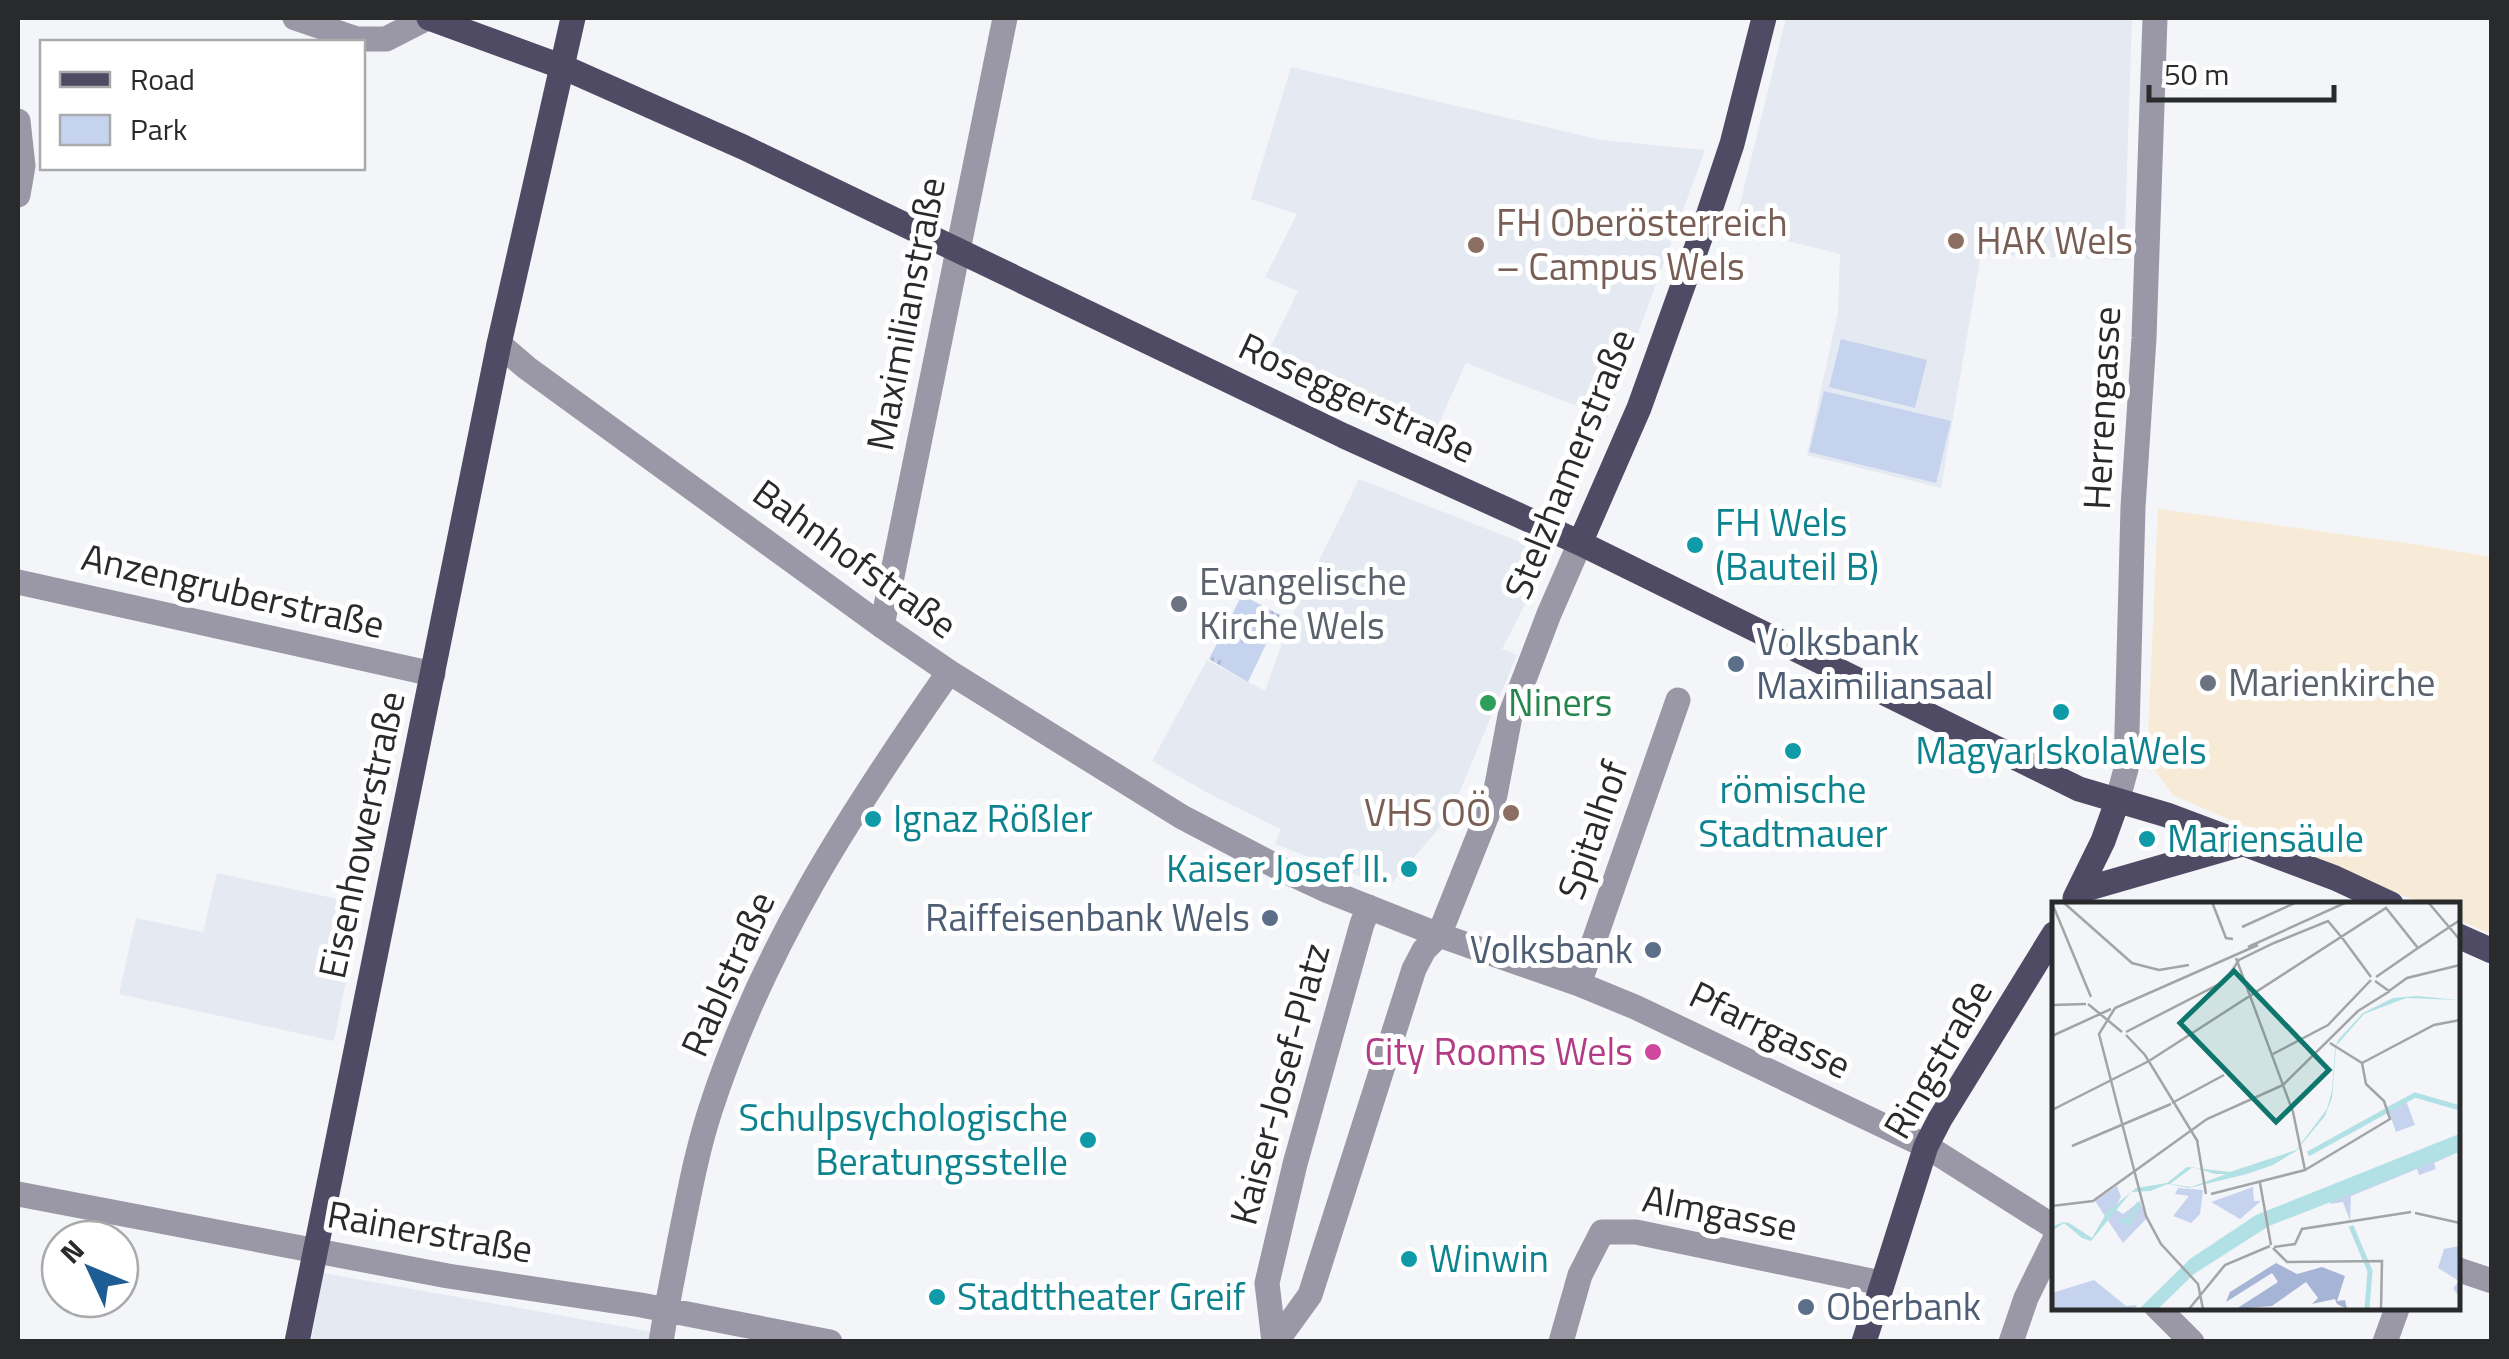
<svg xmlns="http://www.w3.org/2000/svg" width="2509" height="1359" font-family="'Titillium Web',sans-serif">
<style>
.commercial{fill:#f7ead6}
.built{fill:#e4e9f2}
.grass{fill:url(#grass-tufts)}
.park{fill:#c6d3ef}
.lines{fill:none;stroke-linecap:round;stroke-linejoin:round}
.minor{stroke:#9a97a6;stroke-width:25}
.major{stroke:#504b65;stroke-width:25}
.education-dot{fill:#8d6e63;stroke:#fff;stroke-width:4}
.culture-dot{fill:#0f9aa8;stroke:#fff;stroke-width:4}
.worship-dot{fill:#6b7280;stroke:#fff;stroke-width:4}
.service-dot{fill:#5c6f8a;stroke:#fff;stroke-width:4}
.leisure-dot{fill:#2e9e5b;stroke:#fff;stroke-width:4}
.hotel-dot{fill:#d1479c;stroke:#fff;stroke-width:4}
.labels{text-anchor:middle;stroke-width:10;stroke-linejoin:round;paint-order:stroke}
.education-label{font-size:38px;fill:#785e54;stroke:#fff;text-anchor:start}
.street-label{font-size:38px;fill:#292a2b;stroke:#fff}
.culture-label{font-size:38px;fill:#0d838f;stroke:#fff;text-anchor:start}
.worship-label{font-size:38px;fill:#5b616d;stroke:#fff;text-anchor:start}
.service-label{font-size:38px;fill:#4e5e75;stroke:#fff;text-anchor:start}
.leisure-label{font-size:38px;fill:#27864d;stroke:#fff;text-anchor:start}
.hotel-label{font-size:38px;fill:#b23c85;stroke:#fff;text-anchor:end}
.inset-river{fill:none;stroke:#b1e1e4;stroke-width:5}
.inset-road{fill:none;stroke:#a3a4a6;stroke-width:2.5}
.view{fill:#0f766e;fill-opacity:0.15;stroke:#0f766e;stroke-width:5}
.inset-edge{fill:none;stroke:#292a2b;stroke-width:5}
</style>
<defs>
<pattern id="grass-tufts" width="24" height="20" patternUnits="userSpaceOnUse" patternTransform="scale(2.5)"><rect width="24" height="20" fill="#c6d3ef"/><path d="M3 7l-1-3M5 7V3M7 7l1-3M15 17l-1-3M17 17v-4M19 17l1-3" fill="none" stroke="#aab5cd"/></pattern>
</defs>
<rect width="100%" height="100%" fill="#f4f5f8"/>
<path class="commercial" d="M 2158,509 L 2420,545 L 2491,557 L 2491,934 L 2457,919 L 2456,904 L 2423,904 L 2173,795 L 2147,760 Z"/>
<path class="built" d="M 1786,18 L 2132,18 L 2124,260 L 1981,254 L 1941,488 L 1807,455 L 1838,311 L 1840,254 L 1734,228 Z
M 1291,67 L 1601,140 L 1705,150 L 1607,418 L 1466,363 L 1430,443 L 1262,364 L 1298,291 L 1265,277 L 1297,214 L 1251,199 Z
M 1359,479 L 1551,554 L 1502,649 L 1517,655 L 1449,817 L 1388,887 L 1275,844 L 1281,829 L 1215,797 L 1152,761 L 1207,660 L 1265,691 L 1290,620 Z
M 217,873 L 361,904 L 334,1041 L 119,994 L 136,918 L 203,932 Z
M 323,1273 L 653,1332 L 652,1342 L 311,1342 Z"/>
<path class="grass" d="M 1242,595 L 1280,615 L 1248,682 L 1209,659 Z"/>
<path class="park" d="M 1841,339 L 1927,360 L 1915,408 L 1829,387 Z
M 1824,391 L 1951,421 L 1936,483 L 1809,452 Z"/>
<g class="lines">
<path class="minor" d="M 295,18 L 357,39 L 386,39 L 427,18
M 18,121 L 23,166 L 18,195
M 499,344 L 527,368 L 882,626 L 949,672 L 1182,817 L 1287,872 L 1328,891 L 1439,935 L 1579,984 L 1635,1007 L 1926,1146 L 2054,1227
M 18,582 L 433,674
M 882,626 L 1005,18
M 2117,802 L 2126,769 L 2133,507 L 2144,338 L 2155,18
M 1579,984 L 1678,700
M 18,1194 L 448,1276 L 641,1305 L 830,1342
M 2456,1269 L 2492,1281
M 2156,1306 L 2192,1342
M 661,1342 C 666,1309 673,1277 679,1244 C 688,1200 696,1154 710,1111 C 763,947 851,812 949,672
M 1274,1342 L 1267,1283 L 1295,1164 L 1362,924 L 1369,907
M 1276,1342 L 1310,1295 L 1414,969 L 1424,950 L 1439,935 L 1495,795 L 1510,716 L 1549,614 L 1580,543
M 1561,1342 L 1580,1275 L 1602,1232 L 1636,1232 L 1881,1283
M 2011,1342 L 2026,1298 L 2054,1241
M 2385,1342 L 2398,1306"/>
<path class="major" d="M 429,18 L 563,67 L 743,147 L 1344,436 L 1580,543 L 2079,789 L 2167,815 L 2335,878 L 2391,904
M 1580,543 L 1639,408 L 1709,213 L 1732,144 L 1764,18
M 2079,891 L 2242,844
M 2075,898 L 2103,841 L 2117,802
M 2456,935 L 2492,951
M 297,1342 L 499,344 L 573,18
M 1864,1342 L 1926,1146 L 1940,1119 L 2054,934"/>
</g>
<g class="education-dot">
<circle cx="1956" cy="241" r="10"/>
<circle cx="1476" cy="245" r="10"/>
<circle cx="1511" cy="813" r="10"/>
</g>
<g class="culture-dot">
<circle cx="1695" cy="545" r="10"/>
<circle cx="2061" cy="712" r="10"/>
<circle cx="1793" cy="751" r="10"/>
<circle cx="873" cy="819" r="10"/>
<circle cx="2147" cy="839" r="10"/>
<circle cx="1409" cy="869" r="10"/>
<circle cx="1088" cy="1140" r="10"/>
<circle cx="1409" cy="1259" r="10"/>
<circle cx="937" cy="1297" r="10"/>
</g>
<g class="worship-dot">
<circle cx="1179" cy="604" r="10"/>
<circle cx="2208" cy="683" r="10"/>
</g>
<g class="service-dot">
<circle cx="1736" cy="664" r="10"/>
<circle cx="1270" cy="918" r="10"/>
<circle cx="1653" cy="950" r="10"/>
<circle cx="1806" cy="1307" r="10"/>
</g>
<circle class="leisure-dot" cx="1488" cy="703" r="10"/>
<circle class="hotel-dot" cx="1653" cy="1052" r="10"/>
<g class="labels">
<g class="education-label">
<text x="1496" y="236">FH Oberösterreich<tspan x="1496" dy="44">– Campus Wels</tspan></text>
<text x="1976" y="254">HAK Wels</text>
<text x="1491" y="826" text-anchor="end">VHS OÖ</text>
</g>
<g class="street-label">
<text transform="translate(906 314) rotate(-79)" y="13">Maximilianstraße</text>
<text transform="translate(1357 398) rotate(25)" y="13">Roseggerstraße</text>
<text transform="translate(2102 408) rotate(-87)" y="13">Herrengasse</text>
<text transform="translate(1570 464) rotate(-68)" y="13">Stelzhamerstraße</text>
<text transform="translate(855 559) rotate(36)" y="13">Bahnhofstraße</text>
<text transform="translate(233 591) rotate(13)" y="13">Anzengruberstraße</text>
<text transform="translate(1593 830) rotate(-71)" y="13">Spitalhof</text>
<text transform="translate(362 835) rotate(-78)" y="13">Eisenhowerstraße</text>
<text transform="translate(728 974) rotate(-66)" y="13">Rablstraße</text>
<text transform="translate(1770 1030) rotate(26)" y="13">Pfarrgasse</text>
<text transform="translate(1938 1059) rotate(-60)" y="13">Ringstraße</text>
<text transform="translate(1280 1084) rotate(-75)" y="13">Kaiser-Josef-Platz</text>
<text transform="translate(1720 1213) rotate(11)" y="13">Almgasse</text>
<text transform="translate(430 1232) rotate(10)" y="13">Rainerstraße</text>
</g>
<g class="culture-label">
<text x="1715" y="536">FH Wels<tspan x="1715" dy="44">(Bauteil B)</tspan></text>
<text x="2061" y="764" text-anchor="middle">MagyarIskolaWels</text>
<text x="1793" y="803" text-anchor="middle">römische<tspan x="1793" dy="44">Stadtmauer</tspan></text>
<text x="893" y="832">Ignaz Rößler</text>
<text x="2167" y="852">Mariensäule</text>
<text x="1389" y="882" text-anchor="end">Kaiser Josef II.</text>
<text x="1068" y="1131" text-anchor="end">Schulpsychologische<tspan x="1068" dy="44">Beratungsstelle</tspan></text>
<text x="1429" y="1272">Winwin</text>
<text x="957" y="1310">Stadttheater Greif</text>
</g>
<g class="worship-label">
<text x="1199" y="595">Evangelische<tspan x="1199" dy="44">Kirche Wels</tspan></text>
<text x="2228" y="696">Marienkirche</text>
</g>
<g class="service-label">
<text x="1756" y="655">Volksbank<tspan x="1756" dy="44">Maximiliansaal</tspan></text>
<text x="1250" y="931" text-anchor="end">Raiffeisenbank Wels</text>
<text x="1633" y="963" text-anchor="end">Volksbank</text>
<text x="1826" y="1320">Oberbank</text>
</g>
<g class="leisure-label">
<text x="1508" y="716">Niners</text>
</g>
<g class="hotel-label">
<text x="1633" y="1065">City Rooms Wels</text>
</g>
</g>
<g transform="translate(2052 902)">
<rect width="408" height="408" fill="#f4f5f8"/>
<path d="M 407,250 L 382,261 L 384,267 L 367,273 L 365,267 L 299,294 L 298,319 L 291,300 L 278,302 L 279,298 Z" fill="#c6d3ef"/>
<path d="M 224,361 L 245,372 L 270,365 L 293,374 L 285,399 L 293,398 L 295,407 L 285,402 L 283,397 L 260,402 L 266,396 L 254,380 L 220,404 L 184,407 L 226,380 L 220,371 L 174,400 L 178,390 Z" fill="#a6b4d5"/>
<path d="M 353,196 L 363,223 L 344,230 L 335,205 ZM 65,284 L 69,295 L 62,306 L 71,312 L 88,299 L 94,317 L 71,341 L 43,299 ZM 201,285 L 202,299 L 209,299 L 188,317 L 159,300 ZM 126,286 L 151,288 L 148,312 L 139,321 L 121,314 L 137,294 L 123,292 ZM 407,344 L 408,344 L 407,395 L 401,386 L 407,379 L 386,366 L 392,347 ZM 42,378 L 74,404 L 85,403 L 82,407 L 0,407 L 0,391 Z" fill="#c6d3ef"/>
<path d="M 341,96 L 365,94 L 407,98 L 354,96 L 312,112 L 284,144 L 280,196 L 273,214 L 244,249 L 221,263 L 195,272 L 137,286 L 116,282 L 98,289 L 79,290 L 39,339 L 30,336 L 12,321 L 0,329 L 0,325 L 11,320 L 17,321 L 40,336 L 55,310 L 84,286 L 115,281 L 135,265 L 178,270 L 244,248 L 275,207 L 280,188 L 283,147 L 286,138 L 311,111 ZM 141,265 L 163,272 L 174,272 L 139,285 L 118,282 ZM 407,232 L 407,250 L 217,324 L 142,372 L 106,407 L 87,407 L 138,357 L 204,313 Z" fill="#b1e1e4" fill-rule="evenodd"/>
<path class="inset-river" d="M 256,252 L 363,193 L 408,206M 69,317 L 77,321 L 87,301M 299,324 L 318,369 L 315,407"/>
<path class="inset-road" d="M 11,0 L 80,61 L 107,68 L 137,63M 160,0 L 174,36 L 181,37M 376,0 L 408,38M 0,1 L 39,95M 190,25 L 245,0M 291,37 L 319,75M 196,45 L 295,0M 324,75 L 366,46M 323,79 L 337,89 L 355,76 L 408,63M 36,102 L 70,130M 0,103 L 34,102M 74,130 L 173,79 L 187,58 L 222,41 L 276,19 L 291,37M 74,133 L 93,153 L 146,240M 0,134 L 59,107M 278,141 L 310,161M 221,152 L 276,123 L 319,78M 310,161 L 382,123 L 408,118M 231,183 L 306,109 L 338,89M 120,201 L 172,173M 0,208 L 97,159 L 334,6 L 366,46 L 408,18M 145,238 L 154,292M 20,244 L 119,202M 253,268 L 338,217 L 332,199 L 314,182 L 310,161M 208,281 L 219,343M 159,292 L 253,268 L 241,210 L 184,56M 0,304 L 41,299 L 155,217 L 231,183M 363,311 L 408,321M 222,345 L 243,342 L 250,327 L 359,310M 221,346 L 235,360 L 330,359 L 329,407M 137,407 L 173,363 L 218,344M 151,407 L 146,382 L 109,342 L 94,314 L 47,132 L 63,106 L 206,43"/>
<path class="view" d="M 182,69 L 277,168 L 224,220 L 128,121 Z"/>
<rect width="408" height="408" class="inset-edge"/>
</g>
<rect width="2509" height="1359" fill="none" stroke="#292a2b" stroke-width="40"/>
<rect x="40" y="40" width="325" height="130" fill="#ffffff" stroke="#a9aaaa" stroke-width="2.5"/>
<rect x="60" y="72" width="50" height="15" fill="#504b65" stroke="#a9aaaa" stroke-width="2.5"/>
<text x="130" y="90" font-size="30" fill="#292a2b">Road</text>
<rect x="60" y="115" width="50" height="30" fill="#c6d3ef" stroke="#a9aaaa" stroke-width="2.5"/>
<text x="130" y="140" font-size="30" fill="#292a2b">Park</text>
<g transform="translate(90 1269) rotate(314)"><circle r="48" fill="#ffffff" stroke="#a9aaaa" stroke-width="2.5"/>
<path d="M0-8L18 38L0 25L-18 38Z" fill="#1e5d93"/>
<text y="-15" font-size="28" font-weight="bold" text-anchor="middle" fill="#292a2b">N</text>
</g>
<path d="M2149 85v15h185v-15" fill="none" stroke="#292a2b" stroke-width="5"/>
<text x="2164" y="85" font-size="30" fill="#292a2b" stroke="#ffffff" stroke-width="8" paint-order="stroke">50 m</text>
</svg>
